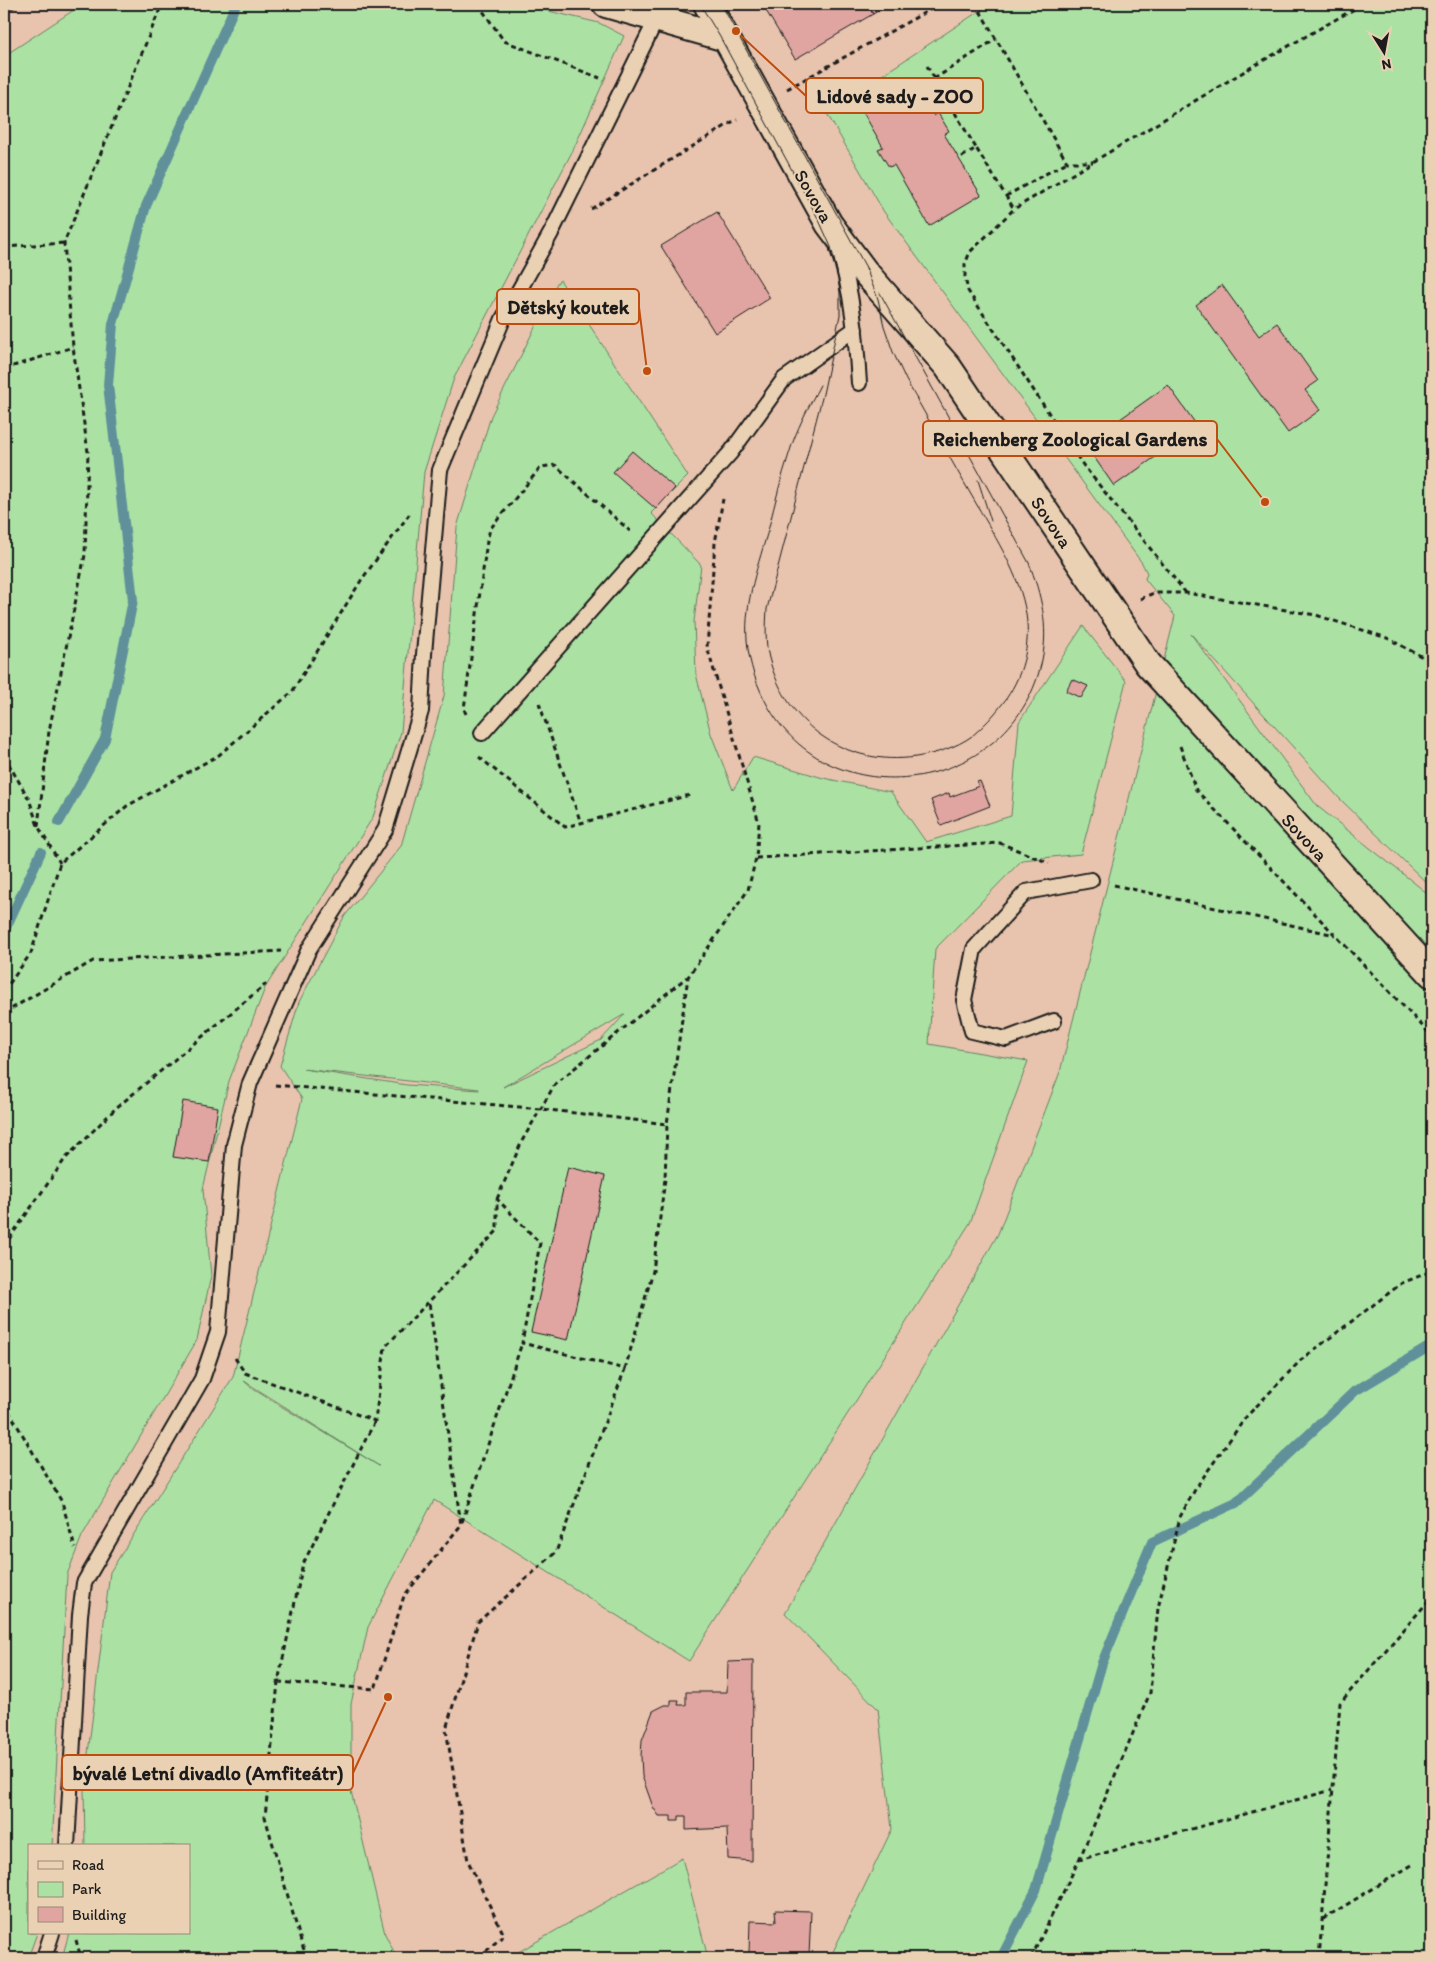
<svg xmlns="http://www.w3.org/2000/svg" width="1436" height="1962" font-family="Itim,sans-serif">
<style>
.green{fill:#abe2a4;stroke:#647f60;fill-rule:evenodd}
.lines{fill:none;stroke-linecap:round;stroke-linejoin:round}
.stream{stroke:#61909a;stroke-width:10}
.building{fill:#e0a5a1;stroke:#1c1c1c}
.service-casing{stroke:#1c1c1c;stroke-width:18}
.minor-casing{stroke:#1c1c1c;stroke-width:30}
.path{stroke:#1c1c1c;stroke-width:3;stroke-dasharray:5 4;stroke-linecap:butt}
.service{stroke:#ebd1b3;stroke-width:14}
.minor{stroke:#ebd1b3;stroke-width:26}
.tram{stroke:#1c1c1c;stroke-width:1}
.labels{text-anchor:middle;stroke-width:4;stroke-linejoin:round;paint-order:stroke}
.street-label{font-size:19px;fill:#1c1c1c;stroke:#ebd1b3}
.leader{fill:none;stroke:#bf4d0f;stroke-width:2}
.callout-dot{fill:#bf4d0f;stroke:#ebd1b3;stroke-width:2}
.callout{fill:#ebd1b3;stroke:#bf4d0f;stroke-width:2}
.callout-label{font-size:20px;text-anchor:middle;font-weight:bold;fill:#1c1c1c}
</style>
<rect width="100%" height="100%" fill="#e8c4ae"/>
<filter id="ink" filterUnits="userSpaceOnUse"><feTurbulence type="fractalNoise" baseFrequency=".02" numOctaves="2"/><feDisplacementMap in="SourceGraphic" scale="10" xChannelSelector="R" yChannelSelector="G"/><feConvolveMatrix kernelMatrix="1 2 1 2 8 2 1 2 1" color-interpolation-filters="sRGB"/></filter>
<g filter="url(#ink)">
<path class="green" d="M 83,4 L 519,4 L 599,23 L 624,36 L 574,148 L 454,378 L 424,472 L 401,732 L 373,817 L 265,988 L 229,1081 L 203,1189 L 211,1276 L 197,1340 L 82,1536 L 67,1575 L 52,1846 L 29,1846 L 29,1933 L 37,1933 L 28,1958 L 4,1958 L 4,56 Z
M 990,4 L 1432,4 L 1432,888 L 1340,799 L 1191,634 L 1317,806 L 1432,897 L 1432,1958 L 830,1958 L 892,1829 L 878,1709 L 785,1613 L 998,1234 L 1060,1072 L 1175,616 L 1145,579 L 1147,573 L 1142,563 L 884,212 L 826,112 Z
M 560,280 L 688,476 L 651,513 L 701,565 L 694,621 L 696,674 L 711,734 L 733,790 L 753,757 L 823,778 L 891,792 L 926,842 L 1011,816 L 1019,722 L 1083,626 L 1126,681 L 1081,854 L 1022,860 L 935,949 L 929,1044 L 1028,1061 L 970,1223 L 689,1661 L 434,1500 L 368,1627 L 351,1704 L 351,1791 L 385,1934 L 397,1958 L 62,1958 L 69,1933 L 189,1933 L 189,1846 L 85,1846 L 84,1787 L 110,1572 L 233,1377 L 302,1099 L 280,1066 L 299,1002 L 344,917 L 401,846 L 444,696 L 457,527 L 491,416 L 557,283 ZM 625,1014 L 601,1040 L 503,1087 ZM 303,1069 L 479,1089 L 479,1090 L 407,1085 ZM 244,1381 L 379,1466 L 253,1389 Z
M 682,1858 L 708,1958 L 508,1958 Z"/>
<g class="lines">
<path class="stream" d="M 59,822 L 105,739 L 133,600 L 108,385 L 113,324 L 146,206 L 236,4
M 4,932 L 41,852
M 1001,1958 L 1036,1890 L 1102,1663 L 1152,1542 L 1236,1503 L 1355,1391 L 1432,1345"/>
</g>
<path class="building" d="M 4,4 L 19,4 L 6,13 L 4,10 Z
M 762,4 L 814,4 L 818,10 L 828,4 L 867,4 L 873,14 L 795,59 Z
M 867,4 L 890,4 L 873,14 Z
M 910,77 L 934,116 L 938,113 L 949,131 L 944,134 L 981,195 L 929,226 L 894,165 L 889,167 L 878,149 L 883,147 L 860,107 Z
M 717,212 L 770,298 L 715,333 L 661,246 Z
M 1222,285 L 1259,336 L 1277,323 L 1318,381 L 1305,390 L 1320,410 L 1288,433 L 1196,305 Z
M 1168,385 L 1198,427 L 1114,486 L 1085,444 Z
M 632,451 L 675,488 L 656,509 L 613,472 Z
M 1072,679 L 1088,686 L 1081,698 L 1066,691 Z
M 980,781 L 990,806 L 941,825 L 931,800 L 949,793 L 950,797 L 979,786 L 977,782 Z
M 183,1101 L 218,1107 L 209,1162 L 173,1157 Z
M 568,1167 L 605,1176 L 568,1340 L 531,1332 Z
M 753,1661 L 752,1861 L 728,1859 L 727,1828 L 686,1830 L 686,1816 L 679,1816 L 679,1821 L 671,1821 L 671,1816 L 659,1816 L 653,1807 L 642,1776 L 641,1756 L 642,1740 L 653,1711 L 665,1705 L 671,1705 L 671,1700 L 679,1700 L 678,1705 L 686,1705 L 686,1692 L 727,1692 L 728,1662 Z
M 775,1910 L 811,1911 L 809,1955 L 749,1953 L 750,1921 L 776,1922 Z"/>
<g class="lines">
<defs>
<path id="service" d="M 838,249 C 853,292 856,338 859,383
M 482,733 L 731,452 L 784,379 L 855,329
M 1054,1021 L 1006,1039 L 972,1031 L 964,1000 L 974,949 L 1026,892 L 1091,880
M 67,1846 L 80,1615 L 84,1583 L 202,1379 L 218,1332 L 234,1145 L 250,1083 L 309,949 L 385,830 L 421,711 L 424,654 L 440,470 L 503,319 L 551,233 L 657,18
M 44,1958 L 52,1933"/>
<path id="minor" d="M 606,4 L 726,38 L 829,224 L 865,272 L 948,367 L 1148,664 L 1432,974
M 707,4 L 726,38"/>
</defs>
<use href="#service" class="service-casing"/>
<use href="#minor" class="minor-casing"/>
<path class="path" d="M 478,4 L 504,41 L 600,78
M 980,11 L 1067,162 L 1093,162
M 927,66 L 976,148
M 934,79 L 996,39
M 787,89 L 940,4
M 962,157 L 976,148 L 1014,209
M 1006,196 L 1067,162
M 591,209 L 737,119
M 4,247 L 64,243
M 4,369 L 73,347
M 1186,593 L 1083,465 L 968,291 L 965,277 L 965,264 L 970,252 L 1014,209 L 1250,68 L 1363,4
M 1140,599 L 1154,593 L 1186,593 L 1316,615 L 1387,638 L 1432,662
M 539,703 L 581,823
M 466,714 L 464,709 L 487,541 L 490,529 L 541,467 L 555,465 L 630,531
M 1180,746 L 1196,790 L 1432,1036
M 4,756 L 29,799 L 38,826 L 60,863
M 479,757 L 565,827 L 690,795
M 38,826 L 49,731 L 85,555 L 88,452 L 73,347 L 64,243 L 162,4
M 756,858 L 1000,843 L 1049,863
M 1114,885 L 1335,935
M 4,991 L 31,953 L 60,863 L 127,806 L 219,755 L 292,692 L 362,579 L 411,512
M 4,1013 L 93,961 L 281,951
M 275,1085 L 541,1109 L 667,1124
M 497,1199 L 522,1141 L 555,1084 L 687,977
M 4,1246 L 65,1159 L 116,1108 L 266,984
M 235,1358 L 245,1373 L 375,1421 L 385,1347 L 497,1231 L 497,1199 L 540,1243 L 522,1343 L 625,1369 L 556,1552 L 478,1622 L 446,1729 L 468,1861 L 504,1935 L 478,1958
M 625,1369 L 653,1271 L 665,1179 L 667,1124 L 688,977 L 748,890 L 756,858 L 759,823 L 707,647 L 715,543 L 723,499
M 4,1403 L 62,1502 L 75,1548
M 462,1522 L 522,1343
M 278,1682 L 375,1689 L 404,1596 L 461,1525 L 429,1302
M 1079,1860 L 1150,1693 L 1158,1608 L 1180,1517 L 1197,1486 L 1246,1417 L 1301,1360 L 1402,1283 L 1432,1271
M 1323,1919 L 1412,1865
M 76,1940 L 81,1958
M 308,1958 L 302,1945 L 265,1817 L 278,1682 L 303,1564 L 375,1421
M 1031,1958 L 1079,1860 L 1332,1790
M 1319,1958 L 1340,1703 L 1432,1597"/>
<use href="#service" class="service"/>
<use href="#minor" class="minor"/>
<path class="tram" d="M 700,4 L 720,37 L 819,220 L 831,247 L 837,271 L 840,293 L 840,315 L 823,394 L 767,609 C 766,625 765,642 769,658 C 787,726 846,767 916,757 C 935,754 957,747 972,736 C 984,726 994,715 1003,703 C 1022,678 1031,646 1026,614 C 1020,575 996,539 977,505 C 953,464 930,422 906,380 L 893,352 L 884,326 L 878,299 L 866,268
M 721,4 L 869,273
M 820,385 C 808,408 796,430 789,454 C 781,478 775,503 769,527 C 759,563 744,602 747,640 C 749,664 757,687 769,708 C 836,822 1015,790 1042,660 C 1049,626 1041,594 1029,563 L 880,293
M 978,480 L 991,521"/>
</g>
</g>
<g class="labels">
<g class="street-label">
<text transform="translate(814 196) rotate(60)" y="7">Sovova</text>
<text transform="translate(1052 522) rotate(56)" y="7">Sovova</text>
<text transform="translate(1305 837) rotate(47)" y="7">Sovova</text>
</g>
</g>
<path class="leader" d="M736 31L806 96M647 371L639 307M1265 502L1217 439M388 1697L353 1773"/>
<g class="callout-dot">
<circle cx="736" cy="31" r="5"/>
<circle cx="647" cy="371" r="5"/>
<circle cx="1265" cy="502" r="5"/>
<circle cx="388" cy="1697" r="5"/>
</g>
<g class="callout">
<rect x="806" y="78" width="177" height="35" rx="5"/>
<rect x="497" y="289" width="142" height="35" rx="5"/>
<rect x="923" y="421" width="294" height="35" rx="5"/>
<rect x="62" y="1755" width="291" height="35" rx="5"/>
</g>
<g class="callout-label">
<text x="895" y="103">Lidové sady - ZOO</text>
<text x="568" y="314">Dětský koutek</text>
<text x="1070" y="446">Reichenberg Zoological Gardens</text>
<text x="208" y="1780">bývalé Letní divadlo (Amfiteátr)</text>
</g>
<rect width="1436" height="1962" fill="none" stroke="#ebd1b3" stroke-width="20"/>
<rect x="10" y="10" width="1416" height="1942" fill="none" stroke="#1c1c1c" stroke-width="2" filter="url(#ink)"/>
<rect x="28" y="1844" width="162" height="90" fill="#ebd1b3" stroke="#988977"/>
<rect x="38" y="1861" width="25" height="8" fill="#ebd1b3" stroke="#988977"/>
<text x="72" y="1870" font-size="15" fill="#1c1c1c">Road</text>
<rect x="38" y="1882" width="25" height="15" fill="#abe2a4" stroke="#988977"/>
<text x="72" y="1894" font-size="15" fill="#1c1c1c">Park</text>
<rect x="38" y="1907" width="25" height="15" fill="#e0a5a1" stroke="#988977"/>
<text x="72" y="1920" font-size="15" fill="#1c1c1c">Building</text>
<g transform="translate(1384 52) rotate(169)" stroke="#ebd1b3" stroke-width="4" paint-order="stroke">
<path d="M0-4L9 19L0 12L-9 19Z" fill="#1c1c1c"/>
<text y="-8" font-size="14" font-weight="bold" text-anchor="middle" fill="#1c1c1c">N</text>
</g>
</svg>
